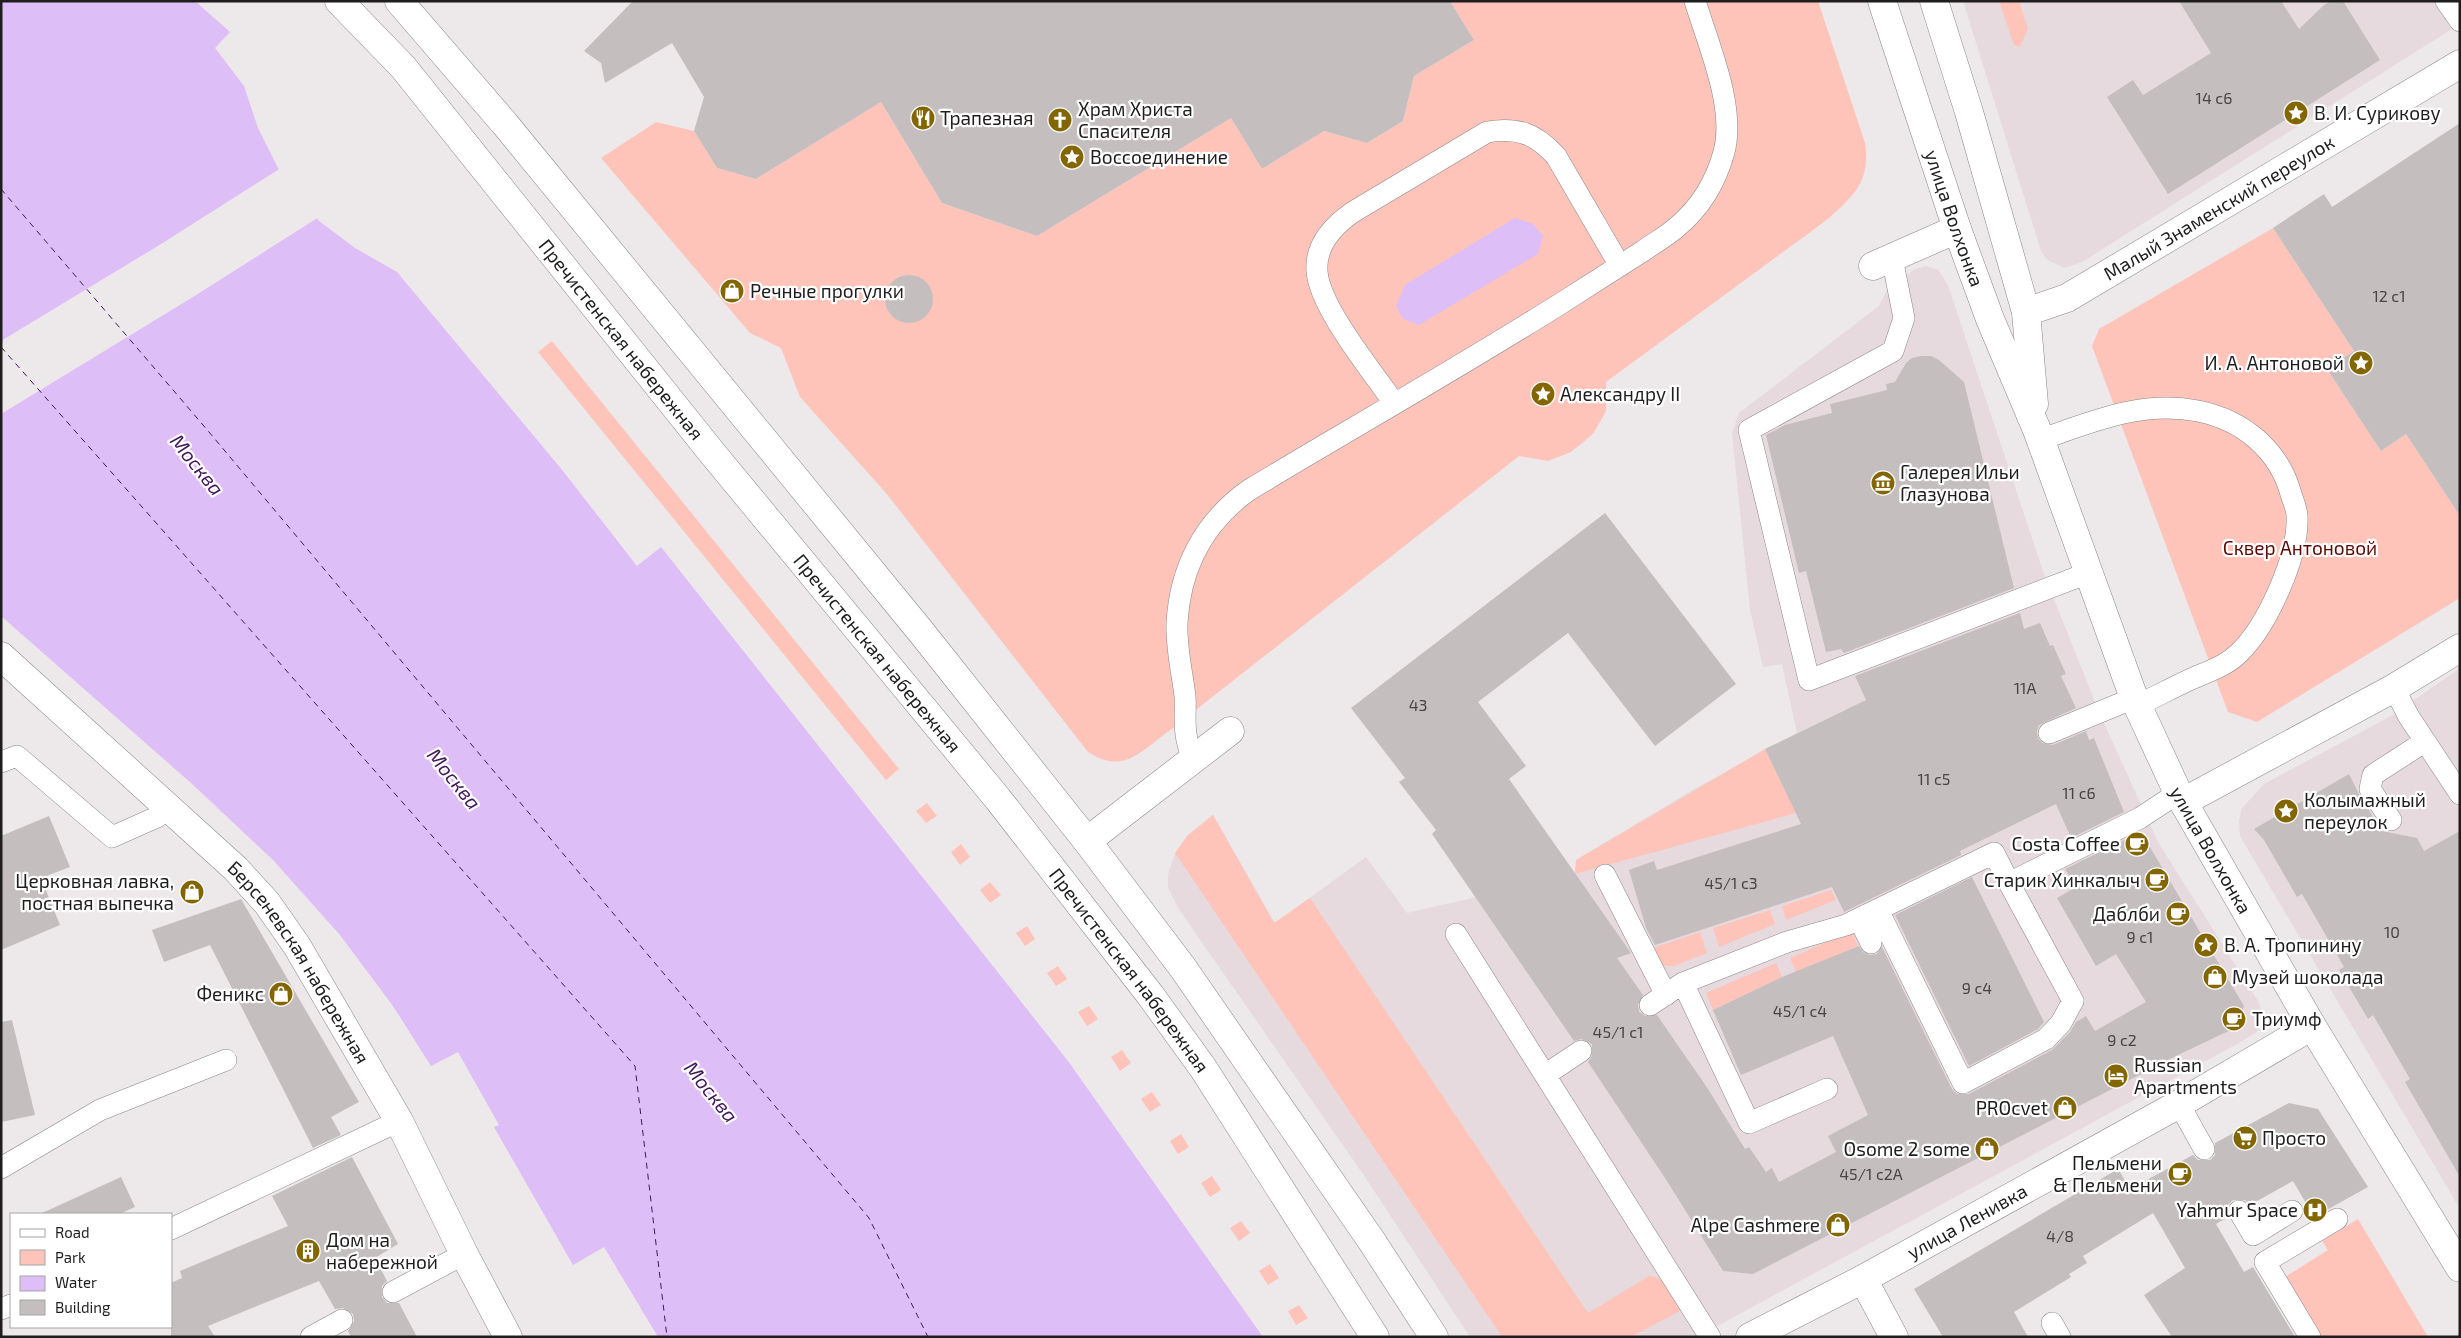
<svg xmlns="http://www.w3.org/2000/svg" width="2461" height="1338" font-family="'Exo 2',sans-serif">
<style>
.built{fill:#e7dadf}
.green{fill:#fec4ba}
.water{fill:#debef7}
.pier{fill:#ede8ea}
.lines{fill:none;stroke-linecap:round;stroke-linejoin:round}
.ferry{stroke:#42195a;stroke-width:1;stroke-dasharray:6 5;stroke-linecap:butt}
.building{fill:#c4bebf}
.service-casing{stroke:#8b8688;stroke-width:22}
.minor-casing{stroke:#8b8688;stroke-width:29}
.tertiary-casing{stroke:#8b8688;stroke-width:29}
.secondary-casing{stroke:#8b8688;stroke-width:29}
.service{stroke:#fff;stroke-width:21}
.minor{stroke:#fff;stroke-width:28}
.tertiary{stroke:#fff;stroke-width:28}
.secondary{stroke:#fff;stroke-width:28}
.labels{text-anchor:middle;stroke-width:4.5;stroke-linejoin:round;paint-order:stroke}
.number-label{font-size:16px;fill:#484546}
.poi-label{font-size:19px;fill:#1f1d1e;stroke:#fff;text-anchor:start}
.street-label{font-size:19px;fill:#1f1d1e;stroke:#fff}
.park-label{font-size:19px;fill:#5b0a05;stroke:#fff}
.water-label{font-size:20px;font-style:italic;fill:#42195a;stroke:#fff}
</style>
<rect width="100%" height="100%" fill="#ede8ea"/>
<path class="built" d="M 1963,1 L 2460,1 L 2460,24 L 2082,262 L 2065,268 L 2047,260 L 2041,251 Z
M 1926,266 L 1938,270 L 1948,285 L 2044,574 L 2099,712 L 2158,842 L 2258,1001 L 2263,1015 L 2262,1024 L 2257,1032 L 2239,1043 L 1697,1337 L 1470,1337 L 1365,1177 L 1178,908 L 1168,887 L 1168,875 L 1175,853 L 1188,835 L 1213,815 L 1275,923 L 1366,857 L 1407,913 L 1575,874 L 1576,860 L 1691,791 L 1797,733 L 1782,664 L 1763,667 L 1750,610 L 1732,433 L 1739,413 L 1879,306 L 1886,292 L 1897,283 L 1915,269 Z
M 2460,668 L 2460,1209 L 2240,836 L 2239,820 L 2242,808 L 2264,784 L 2393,715 Z"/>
<path class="green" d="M 1450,1 L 1818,1 L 1865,143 C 1871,180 1854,196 1828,219 L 1606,382 L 1606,411 L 1593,434 L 1571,452 L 1548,461 L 1519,456 L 1169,731 C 1140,752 1123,775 1088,752 L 886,493 L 800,397 L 781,348 L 750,333 L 601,158 L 656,122 L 694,131 L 717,168 L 756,179 L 881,102 L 942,203 L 1037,236 L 1231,118 L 1262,169 L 1324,131 L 1367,143 L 1403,121 L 1414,76 L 1474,40 Z
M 1999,1 L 2019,1 L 2028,29 L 2020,47 L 2014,45 Z
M 2273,228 L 2354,351 L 2327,369 L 2381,451 L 2406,434 L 2460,516 L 2460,598 L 2257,722 L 2228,712 L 2092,346 L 2099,329 Z
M 552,341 L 899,769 L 886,780 L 538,352 Z
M 1765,749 L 1796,813 L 1575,874 L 1576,860 Z
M 927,803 L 937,816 L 926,823 L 916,811 Z
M 1213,815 L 1274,923 L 1310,898 L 1588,1313 L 1649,1276 C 1666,1275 1674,1298 1682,1310 L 1631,1337 L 1502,1337 L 1175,853 L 1188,835 Z
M 961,844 L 970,857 L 960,865 L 951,852 Z
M 990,882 L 1001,895 L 990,903 L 980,890 Z
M 1831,890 L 1836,900 L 1786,920 L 1782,906 Z
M 1770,910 L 1775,924 L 1719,947 L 1713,928 Z
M 1027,926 L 1035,939 L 1025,946 L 1016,933 Z
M 1852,931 L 1858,946 L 1799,972 L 1796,972 L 1790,958 Z
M 1700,932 L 1707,953 L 1674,966 L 1664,966 L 1657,959 L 1653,948 Z
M 1776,963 L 1782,977 L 1713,1010 L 1706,993 Z
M 1058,966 L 1067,979 L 1056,986 L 1047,973 Z
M 1089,1006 L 1098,1019 L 1087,1026 L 1078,1012 Z
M 1122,1050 L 1131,1063 L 1120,1071 L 1111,1057 Z
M 1152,1092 L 1161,1105 L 1150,1112 L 1141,1099 Z
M 1181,1134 L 1189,1147 L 1178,1154 L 1170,1141 Z
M 1212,1176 L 1221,1190 L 1210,1197 L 1201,1183 Z
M 2358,1219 L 2428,1337 L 2321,1337 L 2285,1277 L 2328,1250 L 2322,1241 Z
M 1241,1221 L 1250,1233 L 1239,1241 L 1230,1228 Z
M 1270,1264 L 1279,1278 L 1268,1285 L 1259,1271 Z
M 1299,1305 L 1308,1318 L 1296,1325 L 1288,1311 Z"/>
<path class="water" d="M 1,1 L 195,1 L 230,32 L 215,48 L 244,86 L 258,128 L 278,168 L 319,221 L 355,248 L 397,272 L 563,471 L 637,566 L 661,547 L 1068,1061 L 1263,1337 L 658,1337 L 604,1247 L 573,1265 L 494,1127 L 499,1125 L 458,1052 L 431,1066 L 393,1006 L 340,935 L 273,860 L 191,783 L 1,616 Z
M 1515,218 L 1533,224 L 1543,236 L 1538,254 L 1419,325 L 1403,319 L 1396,306 L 1405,285 Z"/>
<path class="pier" d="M 281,168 L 319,217 L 193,297 L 1,414 L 1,341 L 161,244 Z"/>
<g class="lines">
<path class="ferry" d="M 1,189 L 209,432 L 869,1218 L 928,1337
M 1,347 L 635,1066 L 667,1337"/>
</g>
<path class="building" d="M 633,1 L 1450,1 L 1474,40 L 1414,76 L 1403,121 L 1367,143 L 1324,131 L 1262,169 L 1231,118 L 1037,236 L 942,203 L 881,102 L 756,179 L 717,168 L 694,131 L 704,97 L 672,43 L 605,83 L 601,63 L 584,51 Z
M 2179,1 L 2281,1 L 2299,29 L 2323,6 L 2331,1 L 2343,1 L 2380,60 L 2168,194 L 2107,97 L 2133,80 L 2143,95 L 2211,53 Z
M 2460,123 L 2460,516 L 2406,434 L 2381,451 L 2327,369 L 2354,351 L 2273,228 L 2324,194 L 2332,207 Z
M885 299a24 24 0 1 1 48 0a24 24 0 1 1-48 0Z
M 1921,356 L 1931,356 L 1939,360 L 1964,382 L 2014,588 L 1844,653 L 1841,649 L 1826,652 L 1806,571 L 1799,573 L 1766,435 L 1785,425 L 1832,413 L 1830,404 L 1887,390 L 1886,384 L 1895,382 L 1906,363 L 1912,358 Z
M 1605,513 L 1736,684 L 1655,746 L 1568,633 L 1478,702 L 1526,766 L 1509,779 L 1631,953 L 1617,958 L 1643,995 L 1638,1005 L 1639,1012 L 1645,1016 L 1657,1015 L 1708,1089 L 1745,1149 L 1749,1147 L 1766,1172 L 1772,1168 L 1779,1182 L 1836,1152 L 1828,1136 L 1868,1115 L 1833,1036 L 1741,1075 L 1713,1010 L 1782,977 L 1859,946 L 1864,953 L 1870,955 L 1877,954 L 1882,947 L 1952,1089 L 1957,1094 L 1969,1094 L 2052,1050 L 2070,1032 L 2076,1022 L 2086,1016 L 2095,1031 L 2146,1002 L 2116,954 L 2096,966 L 2057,898 L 2076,887 L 2065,869 L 2141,832 L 2244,1006 L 2237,1027 L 2178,1055 L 1753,1274 L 1723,1271 L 1667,1181 L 1588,1062 L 1592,1056 L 1592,1044 L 1581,1039 L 1574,1041 L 1432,834 L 1436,830 L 1399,782 L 1405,778 L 1351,708 Z
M 2020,613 L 2024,629 L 2040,623 L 2050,646 L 2053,645 L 2066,674 L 2061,676 L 2076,708 L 2039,725 L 2037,731 L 2038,738 L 2042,743 L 2053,745 L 2086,731 L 2089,740 L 2094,738 L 2124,812 L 2071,838 L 2056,804 L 1960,851 L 1961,855 L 1844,912 L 1832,887 L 1655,945 L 1646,928 L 1629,870 L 1654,861 L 1657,870 L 1801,824 L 1765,749 L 1866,700 L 1855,676 Z
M 2349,774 L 2360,796 L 2382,831 L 2417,838 L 2424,851 L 2460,831 L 2460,1177 L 2405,1082 L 2410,1079 L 2373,1015 L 2368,1019 L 2339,970 L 2344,967 L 2302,894 L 2297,897 L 2264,840 L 2254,829 Z
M 49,816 L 70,867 L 41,878 L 60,925 L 1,950 L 1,836 Z
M 1972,877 L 2044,1022 L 2038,1029 L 1969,1066 L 1895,915 Z
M 241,899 L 359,1102 L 331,1117 L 341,1135 L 313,1148 L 210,945 L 164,962 L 152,930 Z
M 12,1020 L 35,1115 L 1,1122 L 1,1022 Z
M 2289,1103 L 2318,1109 L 2368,1187 L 2314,1217 L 2293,1181 L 2250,1205 L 2245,1200 L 2233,1200 L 2228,1205 L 2228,1217 L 2216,1224 L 2244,1272 L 2253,1267 L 2295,1337 L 2172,1337 L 2144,1295 L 2185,1268 L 2153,1213 L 2083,1256 L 2087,1263 L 2069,1274 L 2071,1277 L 2014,1312 L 2028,1337 L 1943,1337 L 1914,1289 L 2118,1169 L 2130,1189 L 2193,1155 L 2198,1160 L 2210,1160 L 2215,1155 L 2215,1143 Z
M 352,1157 L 398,1244 L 375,1258 L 387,1281 L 382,1286 L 382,1297 L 387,1303 L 399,1303 L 417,1337 L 351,1337 L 348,1331 L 354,1321 L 353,1314 L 343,1308 L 335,1309 L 319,1281 L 208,1326 L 215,1337 L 171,1337 L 171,1283 L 182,1278 L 180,1271 L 288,1226 L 272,1196 Z
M 121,1177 L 135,1207 L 120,1214 L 40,1214 Z"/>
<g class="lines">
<defs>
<path id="service" d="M 2446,1 L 2460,21
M 1892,258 L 1904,318 L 1893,351 L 1749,430 L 1809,680 L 2088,573
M 1394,403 C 1373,372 1319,307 1317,271 C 1315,245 1333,226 1353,212 L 1487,132 C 1517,127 1535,133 1556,156 L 1620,266
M 2039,440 C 2092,422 2141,400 2198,411 C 2243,420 2279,450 2291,494 C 2293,501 2297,509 2297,516 C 2299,556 2267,626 2239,653 C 2225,667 2206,672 2189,680 C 2172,688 2155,697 2138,705
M 2394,688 L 2409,717 L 2460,794
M 2049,733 L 2134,698
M 1193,760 C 1190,752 1187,743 1186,734 C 1184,721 1186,708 1185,696 C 1182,672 1176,647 1177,623 C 1180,568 1204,522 1249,490 C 1352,428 1458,368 1560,304 C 1588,286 1615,269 1643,251 C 1654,243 1667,236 1677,227 C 1700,208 1716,181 1724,152 C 1736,107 1708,44 1695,1
M 1,762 L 17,756 L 112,837 L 157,817 L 167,807
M 2391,820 L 2370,789 L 2373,775 L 2424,742
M 1605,875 L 1666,995
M 1878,910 L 1963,1083 L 2046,1039 L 2061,1023 L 2073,1001 L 2009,883 L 2140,818 L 2178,793
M 1859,919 L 1871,943
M 1456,934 L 1710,1337
M 1683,983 L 1749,1123 L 1827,1089
M 1650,1005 L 1683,983 L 1787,942 L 1846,925 L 1994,853 L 2009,883
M 1545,1075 L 1581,1051
M 2179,1104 L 2204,1149
M 1,1168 L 100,1110 L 226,1060
M 2239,1211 L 2253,1235 L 2292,1211
M 171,1229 L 399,1121
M 393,1292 L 464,1254
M 1,1309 L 11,1305
M 2052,1323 L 2060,1337
M 311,1337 L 342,1320
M 2310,1337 L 2265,1262 L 2337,1219"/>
<g id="minor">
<path d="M 1873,266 L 1957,229"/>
<path id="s1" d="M 2026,312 L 2067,298 L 2460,64"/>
<path id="s2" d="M 1,656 L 236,869 L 267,903 L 297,946 L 399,1121 L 464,1254 L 508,1337"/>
<path d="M 2183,802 L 2394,688 L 2460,648"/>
<path d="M 1087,841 L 1230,731"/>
<path d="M 1863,1279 L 1894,1337"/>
</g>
<g id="tertiary">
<path id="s3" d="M 1750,1337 L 1863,1279 L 2179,1104 L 2312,1026"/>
</g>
<g id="secondary">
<path id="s4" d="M 339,1 L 403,67 L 713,454 L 998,799 L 1151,996 L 1203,1068 L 1375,1337"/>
<path d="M 399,1 L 505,124 L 922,633 L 1087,841 L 1183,968 L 1371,1240 L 1434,1337"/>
<path id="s5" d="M 1882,1 L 1957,229 L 1990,319 L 2037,430 L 2134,698 L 2178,793 L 2312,1026 L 2460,1268"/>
<path d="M 1934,1 L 1969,112 L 2026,312 L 2034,404"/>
</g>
</defs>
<use href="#service" class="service-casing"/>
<use href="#minor" class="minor-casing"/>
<use href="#tertiary" class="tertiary-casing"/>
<use href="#secondary" class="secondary-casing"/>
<use href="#service" class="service"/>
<use href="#minor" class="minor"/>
<use href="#tertiary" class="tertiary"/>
<use href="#secondary" class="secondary"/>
</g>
<defs>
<symbol id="sight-disc" viewBox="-11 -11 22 22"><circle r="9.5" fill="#836600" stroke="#fff"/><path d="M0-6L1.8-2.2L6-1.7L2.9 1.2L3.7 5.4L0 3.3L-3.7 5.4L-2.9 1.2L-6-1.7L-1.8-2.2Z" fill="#fff"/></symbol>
<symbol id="restaurant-disc" viewBox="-11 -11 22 22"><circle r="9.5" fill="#836600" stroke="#fff"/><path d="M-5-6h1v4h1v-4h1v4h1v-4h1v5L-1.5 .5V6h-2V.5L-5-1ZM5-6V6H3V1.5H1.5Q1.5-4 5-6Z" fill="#fff"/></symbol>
<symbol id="church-disc" viewBox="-11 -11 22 22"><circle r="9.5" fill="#836600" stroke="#fff"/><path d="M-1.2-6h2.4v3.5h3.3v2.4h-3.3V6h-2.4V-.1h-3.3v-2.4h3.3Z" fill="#fff"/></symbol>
<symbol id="shop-disc" viewBox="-11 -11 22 22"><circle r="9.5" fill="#836600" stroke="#fff"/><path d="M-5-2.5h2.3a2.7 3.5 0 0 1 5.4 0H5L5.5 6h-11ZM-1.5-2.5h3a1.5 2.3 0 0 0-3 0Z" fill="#fff"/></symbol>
<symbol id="museum-disc" viewBox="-11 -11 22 22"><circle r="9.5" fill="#836600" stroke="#fff"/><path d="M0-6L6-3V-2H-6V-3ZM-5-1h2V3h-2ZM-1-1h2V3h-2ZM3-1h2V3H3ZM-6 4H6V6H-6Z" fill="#fff"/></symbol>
<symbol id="cafe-disc" viewBox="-11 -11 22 22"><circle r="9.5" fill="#836600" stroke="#fff"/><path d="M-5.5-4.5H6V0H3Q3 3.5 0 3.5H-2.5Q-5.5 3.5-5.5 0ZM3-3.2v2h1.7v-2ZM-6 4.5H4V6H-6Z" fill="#fff"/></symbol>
<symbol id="hotel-disc" viewBox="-11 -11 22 22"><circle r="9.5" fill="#836600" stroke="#fff"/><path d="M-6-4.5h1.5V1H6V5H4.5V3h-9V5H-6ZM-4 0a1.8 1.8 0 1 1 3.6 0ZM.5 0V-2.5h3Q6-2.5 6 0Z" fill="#fff"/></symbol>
<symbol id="supermarket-disc" viewBox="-11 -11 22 22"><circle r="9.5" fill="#836600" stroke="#fff"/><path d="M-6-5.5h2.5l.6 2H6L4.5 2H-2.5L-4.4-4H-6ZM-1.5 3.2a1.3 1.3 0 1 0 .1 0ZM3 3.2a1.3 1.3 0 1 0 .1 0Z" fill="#fff"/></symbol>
<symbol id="hospital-disc" viewBox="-11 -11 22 22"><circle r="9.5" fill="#836600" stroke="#fff"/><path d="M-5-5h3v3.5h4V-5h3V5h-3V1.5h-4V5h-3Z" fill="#fff"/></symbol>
<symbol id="building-disc" viewBox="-11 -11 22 22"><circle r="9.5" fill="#836600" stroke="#fff"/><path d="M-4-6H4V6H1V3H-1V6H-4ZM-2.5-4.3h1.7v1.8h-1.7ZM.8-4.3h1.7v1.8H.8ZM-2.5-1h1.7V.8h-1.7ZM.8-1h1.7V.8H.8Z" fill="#fff"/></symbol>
</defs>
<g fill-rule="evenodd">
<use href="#sight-disc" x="2282" y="99" width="28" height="28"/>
<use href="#restaurant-disc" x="909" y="104" width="28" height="28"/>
<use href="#church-disc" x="1046" y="106" width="28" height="28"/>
<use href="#sight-disc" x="1058" y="143" width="28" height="28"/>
<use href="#shop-disc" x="718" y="277" width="28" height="28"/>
<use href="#sight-disc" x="2347" y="349" width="28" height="28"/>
<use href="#sight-disc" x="1529" y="380" width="28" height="28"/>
<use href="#museum-disc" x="1869" y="469" width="28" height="28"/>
<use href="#sight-disc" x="2272" y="797" width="28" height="28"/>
<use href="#cafe-disc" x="2123" y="830" width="28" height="28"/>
<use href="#cafe-disc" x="2143" y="866" width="28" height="28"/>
<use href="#shop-disc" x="178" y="878" width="28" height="28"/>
<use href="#cafe-disc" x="2164" y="900" width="28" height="28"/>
<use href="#sight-disc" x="2192" y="931" width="28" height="28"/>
<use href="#shop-disc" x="2201" y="963" width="28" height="28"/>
<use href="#shop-disc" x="267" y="980" width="28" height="28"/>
<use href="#cafe-disc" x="2220" y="1005" width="28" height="28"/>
<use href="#hotel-disc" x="2102" y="1062" width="28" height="28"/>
<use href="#shop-disc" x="2051" y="1094" width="28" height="28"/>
<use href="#supermarket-disc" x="2231" y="1124" width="28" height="28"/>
<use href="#shop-disc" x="1973" y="1135" width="28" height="28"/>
<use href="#cafe-disc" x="2166" y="1160" width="28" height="28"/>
<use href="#hospital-disc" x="2301" y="1196" width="28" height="28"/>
<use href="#shop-disc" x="1824" y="1211" width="28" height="28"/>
<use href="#building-disc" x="294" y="1237" width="28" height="28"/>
</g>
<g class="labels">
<g class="number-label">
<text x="2214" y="104">14 с6</text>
<text x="2389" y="302">12 с1</text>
<text x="2025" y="694">11А</text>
<text x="1418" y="711">43</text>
<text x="1934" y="785">11 с5</text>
<text x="2079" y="799">11 с6</text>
<text x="1731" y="889">45/1 с3</text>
<text x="2392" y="938">10</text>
<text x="2140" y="943">9 с1</text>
<text x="1977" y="994">9 с4</text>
<text x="1800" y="1017">45/1 с4</text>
<text x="1618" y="1038">45/1 с1</text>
<text x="2122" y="1046">9 с2</text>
<text x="1871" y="1180">45/1 с2А</text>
<text x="2060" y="1242">4/8</text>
</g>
<g class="poi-label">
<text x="1078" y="116">Храм Христа<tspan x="1078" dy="22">Спасителя</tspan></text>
<text x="2314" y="120">В. И. Сурикову</text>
<text x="940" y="125">Трапезная</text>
<text x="1090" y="164">Воссоединение</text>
<text x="750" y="298">Речные прогулки</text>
<text x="2344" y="370" text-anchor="end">И. А. Антоновой</text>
<text x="1560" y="401">Александру II</text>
<text x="1900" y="479">Галерея Ильи<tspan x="1900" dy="22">Глазунова</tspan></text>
<text x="2304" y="807">Колымажный<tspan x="2304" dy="22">переулок</tspan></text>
<text x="2120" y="851" text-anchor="end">Costa Coffee</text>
<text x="2140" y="887" text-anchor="end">Старик Хинкалыч</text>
<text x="174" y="888" text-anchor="end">Церковная лавка,<tspan x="174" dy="22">постная выпечка</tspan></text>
<text x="2160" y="921" text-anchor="end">Даблби</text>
<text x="2224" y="952">В. А. Тропинину</text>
<text x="2232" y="984">Музей шоколада</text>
<text x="264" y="1001" text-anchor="end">Феникс</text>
<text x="2252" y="1026">Триумф</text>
<text x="2134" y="1072">Russian<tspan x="2134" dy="22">Apartments</tspan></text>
<text x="2048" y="1115" text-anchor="end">PROcvet</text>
<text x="2262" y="1145">Просто</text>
<text x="1970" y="1156" text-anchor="end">Osome 2 some</text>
<text x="2162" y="1170" text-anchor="end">Пельмени<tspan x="2162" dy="22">&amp; Пельмени</tspan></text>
<text x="2298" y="1217" text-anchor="end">Yahmur Space</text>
<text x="1820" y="1232" text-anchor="end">Alpe Cashmere</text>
<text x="326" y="1247">Дом на<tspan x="326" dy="22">набережной</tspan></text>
</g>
<g class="street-label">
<text dy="7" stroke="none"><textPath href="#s1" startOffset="220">Малый Знаменский переулок</textPath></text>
<text dy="7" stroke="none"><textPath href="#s5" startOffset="229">улица Волхонка</textPath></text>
<text dy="7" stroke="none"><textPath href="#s4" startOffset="441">Пречистенская набережная</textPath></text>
<text dy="7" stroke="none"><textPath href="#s4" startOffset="846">Пречистенская набережная</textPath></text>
<text dy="7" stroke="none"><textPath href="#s5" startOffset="912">улица Волхонка</textPath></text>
<text dy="7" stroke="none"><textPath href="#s2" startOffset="430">Берсеневская набережная</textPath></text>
<text dy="7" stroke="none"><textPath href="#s4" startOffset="1251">Пречистенская набережная</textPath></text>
<text dy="7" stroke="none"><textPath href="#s3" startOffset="246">улица Ленивка</textPath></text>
</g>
<g class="park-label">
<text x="2300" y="555">Сквер Антоновой</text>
</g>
<g class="water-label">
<text transform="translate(197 465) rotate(51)" y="7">Москва</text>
<text transform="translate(454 779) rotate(51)" y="7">Москва</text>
<text transform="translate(711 1092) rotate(51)" y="7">Москва</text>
</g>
</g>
<rect width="2461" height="1338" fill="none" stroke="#1f1d1e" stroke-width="5"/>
<rect x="10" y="1213" width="162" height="115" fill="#ffffff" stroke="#a5a5a5"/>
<rect x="20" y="1229" width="25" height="8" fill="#ffffff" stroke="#a5a5a5"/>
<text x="55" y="1238" font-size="15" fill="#1f1d1e">Road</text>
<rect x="20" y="1250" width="25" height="15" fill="#fec4ba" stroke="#a5a5a5"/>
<text x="55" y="1263" font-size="15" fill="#1f1d1e">Park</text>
<rect x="20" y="1276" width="25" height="15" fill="#debef7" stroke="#a5a5a5"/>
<text x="55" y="1288" font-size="15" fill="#1f1d1e">Water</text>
<rect x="20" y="1300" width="25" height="15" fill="#c4bebf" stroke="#a5a5a5"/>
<text x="55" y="1313" font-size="15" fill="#1f1d1e">Building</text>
</svg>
